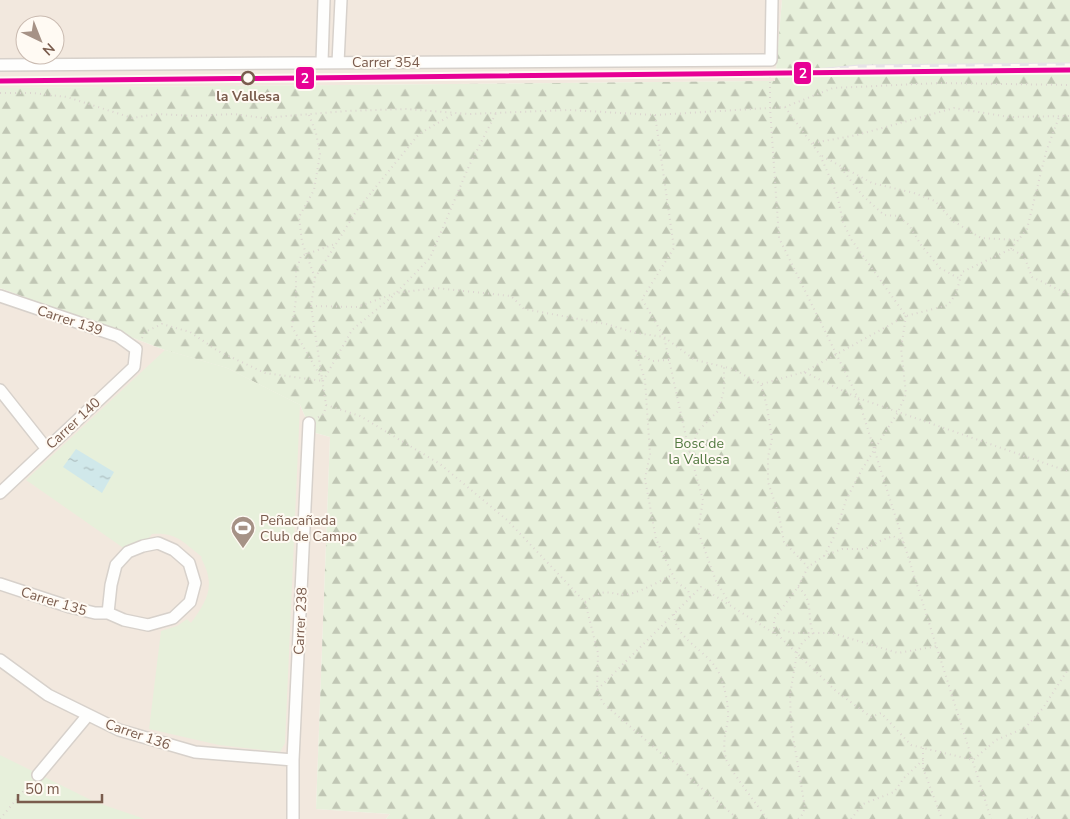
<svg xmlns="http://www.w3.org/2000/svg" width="1070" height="819" font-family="'Nunito Sans',sans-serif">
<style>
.residential{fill:#f2e8de;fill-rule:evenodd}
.forest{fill:url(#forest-firs)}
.green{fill:#e7f0db}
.water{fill:url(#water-ripples)}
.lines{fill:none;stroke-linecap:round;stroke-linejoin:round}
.street-casing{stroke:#d7d1cb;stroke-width:14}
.path{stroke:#dcd5d0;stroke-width:2;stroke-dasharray:1 4;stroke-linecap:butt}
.street{stroke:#fefefd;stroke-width:11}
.rail-casing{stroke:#e6e3e7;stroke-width:5}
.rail{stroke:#fffaf3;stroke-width:3;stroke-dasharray:9;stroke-linecap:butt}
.metro-1-casing{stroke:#fffaf3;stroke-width:9}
.metro-1{stroke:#e70095;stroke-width:5}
.stop-dot{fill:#fffaf3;stroke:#7a5c4d;stroke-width:2.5}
.labels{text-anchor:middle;stroke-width:4;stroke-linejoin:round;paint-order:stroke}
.street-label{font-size:14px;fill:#7a5c4d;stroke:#fffaf3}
.stop-label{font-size:14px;font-weight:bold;fill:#7a5c4d;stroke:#fffaf3}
.park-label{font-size:14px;fill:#537a41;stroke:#fffaf3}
.poi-label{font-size:14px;fill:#7a5c4d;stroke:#fffaf3;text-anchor:start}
.line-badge{stroke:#fffaf3;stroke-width:2}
.badge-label{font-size:14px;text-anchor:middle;font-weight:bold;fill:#fff}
</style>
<defs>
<pattern id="forest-firs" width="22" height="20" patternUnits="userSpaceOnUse" patternTransform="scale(1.25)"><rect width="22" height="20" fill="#e7f0db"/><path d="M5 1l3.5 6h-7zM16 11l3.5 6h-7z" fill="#c0c6b4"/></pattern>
<pattern id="water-ripples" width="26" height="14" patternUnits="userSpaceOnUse" patternTransform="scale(1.25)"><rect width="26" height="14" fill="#d0e8ea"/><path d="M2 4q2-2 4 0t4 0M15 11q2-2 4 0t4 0" fill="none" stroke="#aebfc0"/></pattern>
</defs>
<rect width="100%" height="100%" fill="#f9f5f0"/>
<path class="residential" d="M 0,0 L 782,0 L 775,81 L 0,88 ZM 25,25 L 55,25 L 55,55 L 25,55 Z
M 0,288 L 165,350 L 227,368 L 300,405 L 312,432 L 330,437 L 316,809 L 390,814 L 386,819 L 0,819 Z"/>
<path class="forest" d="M 782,0 L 1070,0 L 1070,819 L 386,819 L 390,814 L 316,809 L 330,437 L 312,432 L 300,405 L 227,368 L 165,350 L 0,288 L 0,88 L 775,81 Z"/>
<path class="green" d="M 165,350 L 227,368 L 300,405 L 285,743 L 280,752 L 219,745 L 149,729 L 161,631 L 177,626 L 187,619 L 191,623 C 208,600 216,585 201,558 L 202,557 C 184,543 177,532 152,534 L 147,540 L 125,551 L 122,547 L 26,480 Z
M 0,755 L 95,802 L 145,819 L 0,819 Z"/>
<path class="water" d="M 76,449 L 114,472 L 102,493 L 63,467 Z"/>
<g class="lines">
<defs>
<path id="street" d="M 322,62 L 324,0
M 338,63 L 341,0
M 0,65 L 771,60 L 772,0
M 0,296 L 118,336 L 136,349 L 134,367 L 0,493
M 0,390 L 46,448
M 0,584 L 70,607 L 95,613 L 108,613 L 124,620 L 148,625 L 173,618 L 190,602 L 195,583 L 189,563 L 174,550 L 158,543 L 143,546 L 128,552 L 116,565 L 111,585 L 108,613
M 0,660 L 48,695 L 119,730 L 195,752 L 293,760
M 38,775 L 88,715
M 293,819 L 293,760 L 309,423"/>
</defs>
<use href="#street" class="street-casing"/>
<path class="path" d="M 770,72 L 770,108 L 779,238 L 858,398 L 1070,472
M 0,93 L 33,93 L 67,97 L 132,118 L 157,114 L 194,116 L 234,114 L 263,118 L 346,111 L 406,109 L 469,114 L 569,110 L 655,115 L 785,107 L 833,88 L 940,83 L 1070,85
M 785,107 L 820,155 L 837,194 L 843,222 L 851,239 L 906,316 L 948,305 L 956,294 L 962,272 L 1011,249 L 1024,256 L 1032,277 L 1070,295
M 309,115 L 316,133 L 320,154 L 314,190 L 299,217 L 302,242 L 315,278 L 311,306 L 326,405 L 324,414 L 317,418
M 655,115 L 674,248 L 642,299 L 664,337 L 688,446 L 703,500 L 698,531 L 716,581 L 730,604
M 813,143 L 857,135 L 954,108 L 1009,117 L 1070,116
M 822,156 L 872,183 L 914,193 L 935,201 L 953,221 L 981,238 L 1019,240
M 841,168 L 862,195 L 884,215 L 898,216 L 909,225 L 921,245 L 940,268 L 960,279
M 1011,249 L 1027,229 L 1046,152 L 1059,117
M 315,278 L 357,210 L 419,134 L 453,114
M 397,292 L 430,258 L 469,166 L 496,113
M 311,306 L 357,307 L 396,293 L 436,288 L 511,296 L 524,309 L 606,324 L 636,333 L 664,337 L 695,360 L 733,369 L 761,384 L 767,407 L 772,439 L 768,457 L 768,482 L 779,515 L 784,542 L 808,567
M 142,338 L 145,332 L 162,324 L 190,332 L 218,351 L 265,373 L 323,381
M 669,360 L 652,361 L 636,351 L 645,380 L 650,454 L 645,479 L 656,539 L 676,582 L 688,590 L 690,597
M 804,372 L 906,316
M 322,379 L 292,327 L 296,299 L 296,272 L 301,256 L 335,244
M 323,381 L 352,330 L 394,295
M 762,384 L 804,372 L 858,398 L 991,819
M 326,405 L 360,416 L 440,464 L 507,520 L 585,602 L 598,653 L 597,690 L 701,587 L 780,637 L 837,692 L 871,717 L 881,713 L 911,745 L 973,760 L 996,740 L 1025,728 L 1043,708 L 1067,671 L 1070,671
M 690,453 L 698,431 L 718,411 L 724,390 L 724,367
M 824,556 L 835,535 L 846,500 L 861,471 L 898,412 L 906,394 L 901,348 L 906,316
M 798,587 C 815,602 806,614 813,633 L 802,643 L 797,653 L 790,695 L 791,724 L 805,808 L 801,817 L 798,819
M 585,602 C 610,583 610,599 633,593 C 646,589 660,581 672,575
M 674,614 C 675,640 708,650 719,673 C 724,684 729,705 728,718 C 726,734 722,741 726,759 C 729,769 759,807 767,819
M 774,628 L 774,619 L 798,587 L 808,567 L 824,556 L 842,549 L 865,549 L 880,541 L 893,536 L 905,543
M 775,633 L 774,628 L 794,633 L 832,633 L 898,653 L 938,646
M 597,690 L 603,703 L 663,755 L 680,766 L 693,781 L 738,819
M 923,748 L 923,768 L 942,819
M 0,819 L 31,782
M 851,819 L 863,804 L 894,792 L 904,778 L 923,760
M 1027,819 L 1031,817 L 1040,819"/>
<use href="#street" class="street"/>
<defs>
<path id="rail" d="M 795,73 L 859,67 L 1070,65"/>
</defs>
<use href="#rail" class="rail-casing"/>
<use href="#rail" class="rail"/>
<defs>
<path id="metro-1" d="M 0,81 L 1070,70"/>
</defs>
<use href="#metro-1" class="metro-1-casing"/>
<use href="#metro-1" class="metro-1"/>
</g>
<defs>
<symbol id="stadium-pin" viewBox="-11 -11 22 30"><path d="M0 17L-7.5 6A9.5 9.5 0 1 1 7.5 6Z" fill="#a69286" stroke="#fffaf3"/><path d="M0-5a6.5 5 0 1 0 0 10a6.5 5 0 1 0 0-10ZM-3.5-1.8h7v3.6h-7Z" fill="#fff"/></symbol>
</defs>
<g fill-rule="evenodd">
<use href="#stadium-pin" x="229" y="514" width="28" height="38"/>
</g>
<circle class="stop-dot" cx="248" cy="78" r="6"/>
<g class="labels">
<g class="street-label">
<text x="386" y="67">Carrer 354</text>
<text transform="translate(70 320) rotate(18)" y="5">Carrer 139</text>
<text transform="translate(73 423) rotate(-43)" y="5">Carrer 140</text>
<text transform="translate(54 601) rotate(17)" y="5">Carrer 135</text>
<text transform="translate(300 621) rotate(-87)" y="5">Carrer 238</text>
<text transform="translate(138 734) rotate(19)" y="5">Carrer 136</text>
</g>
<g class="stop-label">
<text x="248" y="101">la Vallesa</text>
</g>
<g class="park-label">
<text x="699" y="448">Bosc de<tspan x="699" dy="16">la Vallesa</tspan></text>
</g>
<g class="poi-label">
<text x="260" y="525">Peñacañada<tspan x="260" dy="16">Club de Campo</tspan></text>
</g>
</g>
<g class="line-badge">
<rect x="793" y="61" width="19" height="24" rx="5" fill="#e70095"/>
<rect x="295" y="66" width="20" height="24" rx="5" fill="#e70095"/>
</g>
<g class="badge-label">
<text x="803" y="78">2</text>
<text x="305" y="83">2</text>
</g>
<g transform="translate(40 40) rotate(137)"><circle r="24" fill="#fffaf3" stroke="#cabbb1"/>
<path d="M0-4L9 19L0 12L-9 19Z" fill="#a69286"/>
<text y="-8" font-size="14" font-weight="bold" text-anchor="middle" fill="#7a5c4d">N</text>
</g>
<path d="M18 794v8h84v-8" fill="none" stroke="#7a5c4d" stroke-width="2.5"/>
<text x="25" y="794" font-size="15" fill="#7a5c4d" stroke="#fffaf3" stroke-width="4" paint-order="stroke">50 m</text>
</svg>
